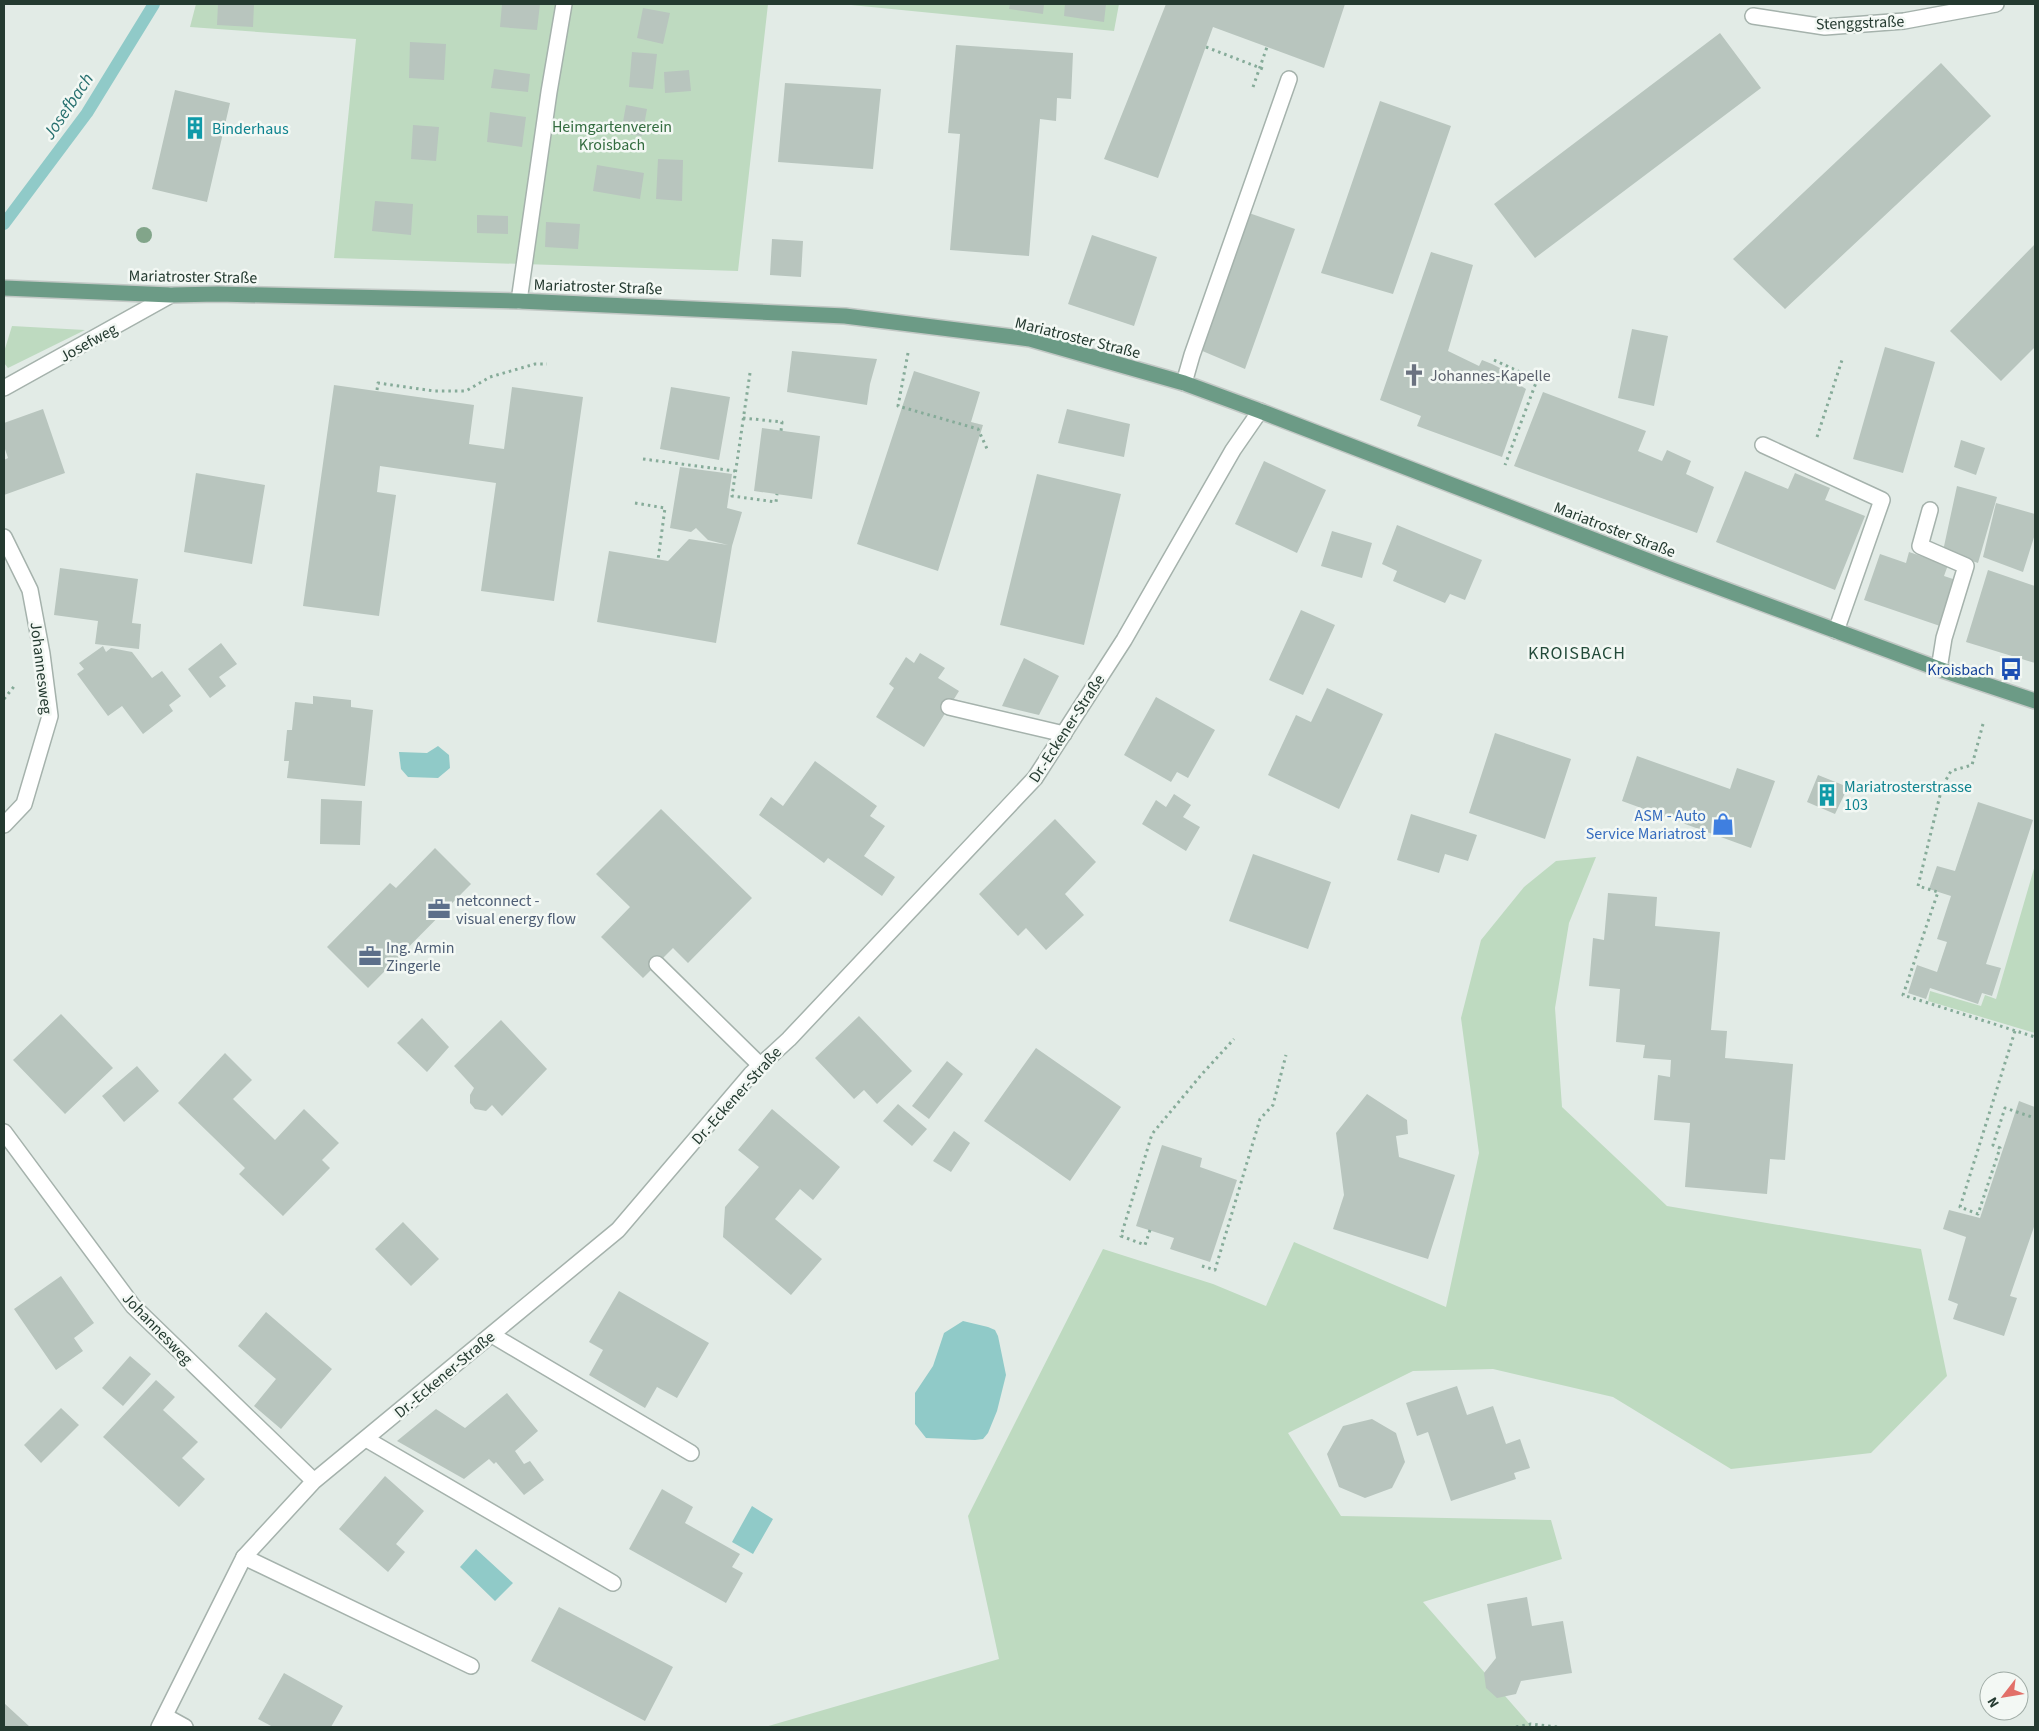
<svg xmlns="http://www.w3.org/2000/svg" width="2039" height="1731" font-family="'Source Sans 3',sans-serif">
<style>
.green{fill:#bedac0}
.water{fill:#90cac8}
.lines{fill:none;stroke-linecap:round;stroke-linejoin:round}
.stream{stroke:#90cac8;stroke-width:12}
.building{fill:#b8c5be}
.lane-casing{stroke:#a5b2ac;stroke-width:18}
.street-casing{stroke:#a5b2ac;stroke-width:18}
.primary-casing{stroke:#c2c8c5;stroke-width:18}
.path{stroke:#86ab99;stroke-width:3;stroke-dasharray:2.5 4;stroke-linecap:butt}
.lane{stroke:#fff;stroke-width:15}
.street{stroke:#fff;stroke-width:15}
.primary{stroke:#6c9b86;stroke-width:15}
.path-bridge{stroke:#86ab99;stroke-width:3;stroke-dasharray:2.5 4;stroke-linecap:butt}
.tree{fill:#82a58a}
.labels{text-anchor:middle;stroke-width:5;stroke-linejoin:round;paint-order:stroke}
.street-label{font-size:16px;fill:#243a30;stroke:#f3f8f4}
.park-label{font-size:16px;fill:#336c3f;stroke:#f3f8f4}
.culture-label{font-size:16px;fill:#0d838f;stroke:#f3f8f4;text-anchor:start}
.worship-label{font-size:16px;fill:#5b616d;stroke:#f3f8f4;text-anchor:start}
.transit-label{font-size:16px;fill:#164399;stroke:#f3f8f4;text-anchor:end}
.shop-label{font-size:16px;fill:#366cbe;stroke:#f3f8f4;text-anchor:end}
.service-label{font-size:16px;fill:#4e5e75;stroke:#f3f8f4;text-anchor:start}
.water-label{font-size:18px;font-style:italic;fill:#256f6e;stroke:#f3f8f4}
.neighbourhood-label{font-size:18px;letter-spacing:1px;fill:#224a39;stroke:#f3f8f4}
</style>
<rect width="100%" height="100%" fill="#e2ebe6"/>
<path class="green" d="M 196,4 L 768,4 L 738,271 L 334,258 L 356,39 L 190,27 Z
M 841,4 L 1119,4 L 1114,31 Z
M 12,326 L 85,330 L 8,368 L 4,363 L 4,352 Z
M 1596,857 L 1569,923 L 1555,1008 L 1562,1107 L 1667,1206 L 1921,1249 L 1947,1376 L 1871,1453 L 1731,1469 L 1613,1397 L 1493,1369 L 1413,1371 L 1288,1433 L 1341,1516 L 1551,1520 L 1562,1559 L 1423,1602 L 1532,1727 L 765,1727 L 999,1659 L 968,1516 L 1103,1249 L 1213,1284 L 1266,1306 L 1294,1242 L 1446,1307 L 1479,1153 L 1461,1018 L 1481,940 L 1524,887 L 1556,861 Z
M 2035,865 L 2035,1033 L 1928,1001 L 1930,991 L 1981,1006 L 1985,995 L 1996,999 Z"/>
<path class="water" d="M 438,746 L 449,755 L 450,768 L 438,778 L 408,777 L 401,769 L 399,752 L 427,753 Z
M 963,1321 L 988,1327 L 995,1330 L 998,1336 L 1006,1375 L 997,1411 L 988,1433 L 983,1439 L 975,1440 L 926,1438 L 915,1424 L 915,1393 L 933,1366 L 944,1333 Z
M 752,1506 L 773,1519 L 753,1554 L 732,1542 Z
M 476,1549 L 513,1583 L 495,1601 L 460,1567 Z"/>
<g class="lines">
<path class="stream" d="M 4,224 L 87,113 L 154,4"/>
</g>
<path class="building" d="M 218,4 L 254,4 L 253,27 L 217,25 Z
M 502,4 L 540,4 L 537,30 L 500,27 Z
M 1010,4 L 1044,4 L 1043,14 L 1009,9 Z
M 1065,4 L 1106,4 L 1104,22 L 1064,16 Z
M 1166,4 L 1345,4 L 1324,68 L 1213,27 L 1158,178 L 1104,159 Z
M 643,8 L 670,13 L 663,44 L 637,38 Z
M 1720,33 L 1761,88 L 1535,258 L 1494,204 Z
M 410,42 L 446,44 L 444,80 L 409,78 Z
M 956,45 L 1073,53 L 1071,99 L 1057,98 L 1056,121 L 1040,119 L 1029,256 L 950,250 L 960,134 L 948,133 Z
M 632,52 L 657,54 L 653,89 L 629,87 Z
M 1941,63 L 1991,116 L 1785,309 L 1733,259 Z
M 494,69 L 530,74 L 528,92 L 491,88 Z
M 689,70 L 691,91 L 665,93 L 664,72 Z
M 785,83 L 881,89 L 873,169 L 778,162 Z
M 175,90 L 230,103 L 207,202 L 152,189 Z
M 1380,101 L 1451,126 L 1393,294 L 1321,273 Z
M 626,105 L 647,109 L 642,136 L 621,133 Z
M 490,112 L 526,117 L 522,147 L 487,142 Z
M 413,125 L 439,127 L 436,161 L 411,159 Z
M 658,159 L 683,160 L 682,201 L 656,199 Z
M 597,165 L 644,173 L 640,199 L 593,191 Z
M 375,201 L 413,204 L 411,235 L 372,231 Z
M 1249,213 L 1295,229 L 1245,369 L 1200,350 Z
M 477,215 L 508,216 L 508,234 L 477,233 Z
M 546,222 L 580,224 L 578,249 L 545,247 Z
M 1092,235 L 1157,257 L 1134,326 L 1068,304 Z
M 772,239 L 803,241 L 801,277 L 770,275 Z
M 2035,244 L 2035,347 L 2001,381 L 1950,331 Z
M 1431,252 L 1473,265 L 1448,351 L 1479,366 L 1482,360 L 1492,364 L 1512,374 L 1510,379 L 1526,389 L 1502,457 L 1417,426 L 1421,416 L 1380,400 Z
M 1632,329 L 1668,336 L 1654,406 L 1618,398 Z
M 1885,347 L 1935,362 L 1903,473 L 1853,459 Z
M 792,351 L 877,359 L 870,384 L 867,405 L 787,392 Z
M 914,371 L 980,392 L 971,422 L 983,425 L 938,571 L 857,544 Z
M 334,385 L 474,405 L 469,444 L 504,449 L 512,387 L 583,397 L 554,601 L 481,591 L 496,483 L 380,466 L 377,492 L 396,495 L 379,616 L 303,606 Z
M 671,387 L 730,397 L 719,460 L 660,449 Z
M 1543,392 L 1646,431 L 1638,451 L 1662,461 L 1667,450 L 1691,461 L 1686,474 L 1714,487 L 1697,533 L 1514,466 Z
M 43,409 L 65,473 L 4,495 L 4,460 L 8,458 L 4,446 L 4,423 Z
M 1067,409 L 1130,424 L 1124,457 L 1058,443 Z
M 762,428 L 820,436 L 812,499 L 754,491 Z
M 1961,440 L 1985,448 L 1976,475 L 1954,467 Z
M 1264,461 L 1326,490 L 1297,553 L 1235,524 Z
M 680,467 L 732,474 L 727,508 L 742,512 L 732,546 L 716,643 L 597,622 L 609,551 L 668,561 L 689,539 L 728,545 L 708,540 L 696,528 L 691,532 L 670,528 Z
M 1745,471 L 1788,489 L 1795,473 L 1830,488 L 1825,500 L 1865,516 L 1835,590 L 1716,542 Z
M 196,473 L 265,485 L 252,564 L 184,552 Z
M 1037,474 L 1121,494 L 1084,645 L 1000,625 Z
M 1957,486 L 1997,497 L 1978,563 L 1943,551 Z
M 1996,503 L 2035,514 L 2035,534 L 2023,572 L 1983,557 Z
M 1397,525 L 1482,560 L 1465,600 L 1450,594 L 1445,603 L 1393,581 L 1397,571 L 1382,564 Z
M 1332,531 L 1372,543 L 1362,578 L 1321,566 Z
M 1909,552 L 1948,565 L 1944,576 L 1956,580 L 1940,626 L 1864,600 L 1880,554 L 1906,563 Z
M 60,568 L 138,579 L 132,623 L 141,624 L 139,649 L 95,644 L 98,621 L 54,615 Z
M 1988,570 L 2035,586 L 2035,663 L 1966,642 Z
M 1301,610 L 1335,625 L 1303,695 L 1269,680 Z
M 221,643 L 237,664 L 219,677 L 226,686 L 210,698 L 188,669 Z
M 103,646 L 106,652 L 111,648 L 132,652 L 152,678 L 162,671 L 181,696 L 169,705 L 173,711 L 143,734 L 122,706 L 108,716 L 77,674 L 84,669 L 79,663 Z
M 920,653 L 945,668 L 938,678 L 959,691 L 924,747 L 876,717 L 894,688 L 889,684 L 906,657 L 914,663 Z
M 1024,658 L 1059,676 L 1039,715 L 1002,706 Z
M 1327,688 L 1383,714 L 1339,809 L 1268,775 L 1296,715 L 1311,722 Z
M 313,696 L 351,700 L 351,707 L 373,710 L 365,786 L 287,778 L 289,761 L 284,761 L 287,730 L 292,730 L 295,702 L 313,704 Z
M 1156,697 L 1215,730 L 1188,778 L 1177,772 L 1171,782 L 1124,755 Z
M 1495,733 L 1571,759 L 1545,839 L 1469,813 Z
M 1637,756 L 1730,789 L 1737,768 L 1775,781 L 1751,848 L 1622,801 Z
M 815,761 L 877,806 L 870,816 L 885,826 L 864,856 L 895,877 L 882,896 L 828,858 L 824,863 L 759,815 L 771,797 L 783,806 Z
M 1818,775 L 1848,787 L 1835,814 L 1807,802 Z
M 1174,794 L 1191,805 L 1183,817 L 1200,827 L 1186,851 L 1142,824 L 1156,800 L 1166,807 Z
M 321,799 L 362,801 L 360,845 L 320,844 Z
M 1978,802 L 2033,820 L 1986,964 L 2001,968 L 1992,996 L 1982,993 L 1978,1004 L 1930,988 L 1926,999 L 1908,993 L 1917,965 L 1937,972 L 1947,942 L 1937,939 L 1951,896 L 1929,889 L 1937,866 L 1955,871 Z
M 661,809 L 752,898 L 688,963 L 673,948 L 643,978 L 601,937 L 630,907 L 596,874 Z
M 1411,814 L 1477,835 L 1468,861 L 1445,854 L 1439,873 L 1397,860 Z
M 1055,819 L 1096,862 L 1065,894 L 1084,915 L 1046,950 L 1026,928 L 1018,936 L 979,894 Z
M 435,848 L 471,884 L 368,988 L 327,947 L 390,883 L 396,888 Z
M 1253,854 L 1331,882 L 1308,949 L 1229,921 Z
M 1608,893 L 1657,897 L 1655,926 L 1720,932 L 1711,1030 L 1727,1031 L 1725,1058 L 1793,1064 L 1785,1160 L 1770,1159 L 1767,1194 L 1685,1187 L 1690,1123 L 1654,1120 L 1658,1075 L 1670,1077 L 1671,1060 L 1643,1058 L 1645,1045 L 1616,1042 L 1620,989 L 1589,986 L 1593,938 L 1604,940 Z
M 61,1014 L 113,1068 L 65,1114 L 13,1060 Z
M 859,1016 L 912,1071 L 877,1104 L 864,1090 L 854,1099 L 815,1058 Z
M 422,1018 L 449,1047 L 427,1072 L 397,1043 Z
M 501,1020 L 547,1069 L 502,1116 L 492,1105 L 486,1111 L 475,1109 L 470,1103 L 470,1095 L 474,1088 L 454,1066 Z
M 1036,1048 L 1121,1107 L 1070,1181 L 984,1121 Z
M 225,1053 L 252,1080 L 233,1099 L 275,1140 L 304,1109 L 339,1143 L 322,1160 L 330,1168 L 283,1216 L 239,1174 L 245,1168 L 178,1103 Z
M 947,1061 L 963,1074 L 929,1119 L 912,1106 Z
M 137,1066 L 159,1091 L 124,1122 L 102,1096 Z
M 1367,1094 L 1407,1120 L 1408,1134 L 1396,1136 L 1399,1157 L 1455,1175 L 1428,1259 L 1333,1229 L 1344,1195 L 1336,1133 Z
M 2019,1101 L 2035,1107 L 2035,1224 L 2010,1296 L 2017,1298 L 2004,1336 L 1953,1319 L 1958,1304 L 1948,1300 L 1966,1237 L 1943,1229 L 1949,1210 L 1980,1218 Z
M 898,1104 L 927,1129 L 912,1146 L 883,1121 Z
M 772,1109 L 840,1167 L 813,1200 L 800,1189 L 775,1219 L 822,1259 L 791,1295 L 723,1237 L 725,1207 L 759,1167 L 738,1150 Z
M 954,1131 L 970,1143 L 951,1172 L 933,1161 Z
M 1162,1145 L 1202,1158 L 1200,1167 L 1237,1180 L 1210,1262 L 1170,1249 L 1174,1238 L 1136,1226 Z
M 403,1222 L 439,1259 L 411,1286 L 375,1249 Z
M 61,1276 L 94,1323 L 74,1338 L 83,1351 L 56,1370 L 14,1309 Z
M 619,1291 L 709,1343 L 677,1398 L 657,1387 L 645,1408 L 589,1375 L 603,1350 L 589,1342 Z
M 266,1312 L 332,1369 L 281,1429 L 254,1406 L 276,1379 L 238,1346 Z
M 130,1356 L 151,1374 L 123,1406 L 102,1388 Z
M 156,1380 L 175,1397 L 163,1410 L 198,1442 L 182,1458 L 205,1479 L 179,1507 L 103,1437 Z
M 1457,1386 L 1467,1415 L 1493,1406 L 1506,1444 L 1520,1439 L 1530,1468 L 1514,1473 L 1516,1479 L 1451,1501 L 1428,1432 L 1417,1436 L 1406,1403 Z
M 507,1393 L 538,1431 L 515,1451 L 524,1464 L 530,1461 L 544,1480 L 524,1495 L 496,1462 L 494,1464 L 489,1459 L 464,1479 L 397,1441 L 436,1409 L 465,1428 Z
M 61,1408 L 79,1425 L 41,1463 L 24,1445 Z
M 1372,1419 L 1396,1433 L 1405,1462 L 1392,1488 L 1365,1498 L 1339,1487 L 1327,1454 L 1343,1426 Z
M 385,1476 L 424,1511 L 396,1544 L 405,1552 L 388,1572 L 339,1529 Z
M 662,1489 L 693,1507 L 685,1523 L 740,1554 L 732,1567 L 743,1573 L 726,1603 L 629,1549 Z
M 1527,1597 L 1532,1626 L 1563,1621 L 1572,1673 L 1521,1681 L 1516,1694 L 1497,1698 L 1486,1688 L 1484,1673 L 1496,1658 L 1487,1604 Z
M 559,1607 L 673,1667 L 645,1721 L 531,1661 Z
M 284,1673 L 343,1706 L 331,1727 L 273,1727 L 258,1719 Z
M 4,1703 L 30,1727 L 4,1727 Z"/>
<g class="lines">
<defs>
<path id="lane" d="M 519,301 L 549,92 L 564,4
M 1184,383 L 1192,355 L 1289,79
M 1763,445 L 1882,500 L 1836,631
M 1930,510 L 1920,546 L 1966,566 L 1944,638 L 1939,669
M 949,707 L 1064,734
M 657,964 L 760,1065
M 492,1335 L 691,1453
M 366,1439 L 613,1583
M 244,1557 L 471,1666
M 165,1716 L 185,1727"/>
<path id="street" d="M 1753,16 L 1825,27 L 1904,21 L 1996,4
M 4,388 L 171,295
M 4,537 L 30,590 L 42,654 L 50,716 L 24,804 L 4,825
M 4,1132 L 133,1306 L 314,1481
M 159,1727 L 244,1557 L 314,1481 L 618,1230 L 751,1074 L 789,1039 L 1035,778 L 1124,640 L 1233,450 L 1260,411"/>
<path id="primary" d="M 4,288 L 171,295 L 218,294 L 519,301 L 845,316 L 1030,339 L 1184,383 L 1260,411 L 1667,568 L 1939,669 L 2035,701"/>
</defs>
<use href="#lane" class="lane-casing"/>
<use href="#street" class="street-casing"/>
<use href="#primary" class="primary-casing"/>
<path class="path" d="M 1206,47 L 1263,69
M 908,353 L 898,406 L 978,429 L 988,451
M 1494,360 L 1537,380 L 1505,465
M 750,373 L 732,496 L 776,502 L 777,494
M 377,390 L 378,383 L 434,391 L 466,391 L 490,377 L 535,364 L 547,364
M 743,418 L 782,422 L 781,431
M 1817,437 L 1842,360
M 643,459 L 735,471
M 635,503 L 665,508 L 658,560
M 4,699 L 16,684
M 1983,724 L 1972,765 L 1951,771 L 1942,787 L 1918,886 L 1938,892 L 1903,995 L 2035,1037
M 2015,1031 L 1960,1207 L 1978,1214 L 2000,1148 L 1993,1145 L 2005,1108 L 2035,1118
M 1150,1230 L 1145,1245 L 1121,1236 L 1152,1134 L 1202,1074 L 1234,1039
M 1202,1266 L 1215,1270 L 1260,1119 L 1273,1105 L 1286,1055
M 1516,1727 L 1531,1724 L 1557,1727"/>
<use href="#lane" class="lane"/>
<use href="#street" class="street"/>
<use href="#primary" class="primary"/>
<path class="path-bridge" d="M 1253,87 L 1267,47"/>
</g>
<circle class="tree" cx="144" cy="235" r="8"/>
<defs>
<symbol id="building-bare" viewBox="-9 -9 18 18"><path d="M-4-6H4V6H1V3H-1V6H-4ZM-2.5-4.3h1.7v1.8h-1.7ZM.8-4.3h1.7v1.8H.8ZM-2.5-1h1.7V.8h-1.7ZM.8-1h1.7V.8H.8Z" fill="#0f9aa8" stroke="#f3f8f4" stroke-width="2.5" paint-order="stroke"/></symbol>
<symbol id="church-bare" viewBox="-9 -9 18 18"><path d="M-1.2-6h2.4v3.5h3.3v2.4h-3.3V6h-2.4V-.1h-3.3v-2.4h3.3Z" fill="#6b7280" stroke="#f3f8f4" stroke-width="2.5" paint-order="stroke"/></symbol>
<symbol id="bus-bare" viewBox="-9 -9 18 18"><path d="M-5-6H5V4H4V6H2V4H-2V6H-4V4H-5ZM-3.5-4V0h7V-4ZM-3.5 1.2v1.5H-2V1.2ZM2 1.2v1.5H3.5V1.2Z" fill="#1a4fb4" stroke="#f3f8f4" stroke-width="2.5" paint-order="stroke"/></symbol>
<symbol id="shop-bare" viewBox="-9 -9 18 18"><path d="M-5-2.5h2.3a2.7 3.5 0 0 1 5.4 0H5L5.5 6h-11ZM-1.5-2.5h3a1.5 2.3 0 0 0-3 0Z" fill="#3f7fe0" stroke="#f3f8f4" stroke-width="2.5" paint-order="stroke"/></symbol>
<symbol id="office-bare" viewBox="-9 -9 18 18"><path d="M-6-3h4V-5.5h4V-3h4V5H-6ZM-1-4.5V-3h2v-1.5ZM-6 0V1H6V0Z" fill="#5c6f8a" stroke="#f3f8f4" stroke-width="2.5" paint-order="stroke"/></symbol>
</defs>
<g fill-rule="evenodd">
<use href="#building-bare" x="179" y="112" width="32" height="32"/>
<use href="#church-bare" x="1398" y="359" width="32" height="32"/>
<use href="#bus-bare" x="1995" y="653" width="32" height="32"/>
<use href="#building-bare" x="1811" y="779" width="32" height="32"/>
<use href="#shop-bare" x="1707" y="808" width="32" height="32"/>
<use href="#office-bare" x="423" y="893" width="32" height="32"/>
<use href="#office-bare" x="354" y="940" width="32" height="32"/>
</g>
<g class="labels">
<g class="street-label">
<text transform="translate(1860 22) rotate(-2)" y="6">Stenggstraße</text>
<text transform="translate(193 276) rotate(1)" y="6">Mariatroster Straße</text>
<text transform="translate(598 286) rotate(2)" y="6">Mariatroster Straße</text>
<text transform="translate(1078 337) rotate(14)" y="6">Mariatroster Straße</text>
<text transform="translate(88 342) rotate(-29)" y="6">Josefweg</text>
<text transform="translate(1615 529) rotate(21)" y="6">Mariatroster Straße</text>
<text transform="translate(42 668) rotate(83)" y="6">Johannesweg</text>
<text transform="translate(1066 728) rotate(-57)" y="6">Dr.-Eckener-Straße</text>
<text transform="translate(736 1095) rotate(-48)" y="6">Dr.-Eckener-Straße</text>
<text transform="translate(158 1328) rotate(46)" y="6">Johannesweg</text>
<text transform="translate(444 1374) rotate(-40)" y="6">Dr.-Eckener-Straße</text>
</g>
<g class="park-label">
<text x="612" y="132">Heimgartenverein<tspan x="612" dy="18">Kroisbach</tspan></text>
</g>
<g class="culture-label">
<text x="212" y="134">Binderhaus</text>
<text x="1844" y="792">Mariatrosterstrasse<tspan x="1844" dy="18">103</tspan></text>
</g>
<g class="worship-label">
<text x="1430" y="381">Johannes-Kapelle</text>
</g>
<g class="transit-label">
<text x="1994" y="675">Kroisbach</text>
</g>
<g class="shop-label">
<text x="1706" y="821">ASM - Auto<tspan x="1706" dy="18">Service Mariatrost</tspan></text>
</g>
<g class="service-label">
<text x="456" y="906">netconnect -<tspan x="456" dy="18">visual energy flow</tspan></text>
<text x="386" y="953">Ing. Armin<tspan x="386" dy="18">Zingerle</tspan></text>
</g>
<g class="water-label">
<text transform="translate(68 106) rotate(-56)" y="6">Josefbach</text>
</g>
<g class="neighbourhood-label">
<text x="1577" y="659">KROISBACH</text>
</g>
</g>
<rect width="2039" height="1731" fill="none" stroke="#243a30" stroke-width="10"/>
<g transform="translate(2004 1696) rotate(239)"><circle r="24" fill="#f3f8f4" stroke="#a0aca6"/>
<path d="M0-4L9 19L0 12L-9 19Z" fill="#e27069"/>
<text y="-8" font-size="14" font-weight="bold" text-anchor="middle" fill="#243a30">N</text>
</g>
</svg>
